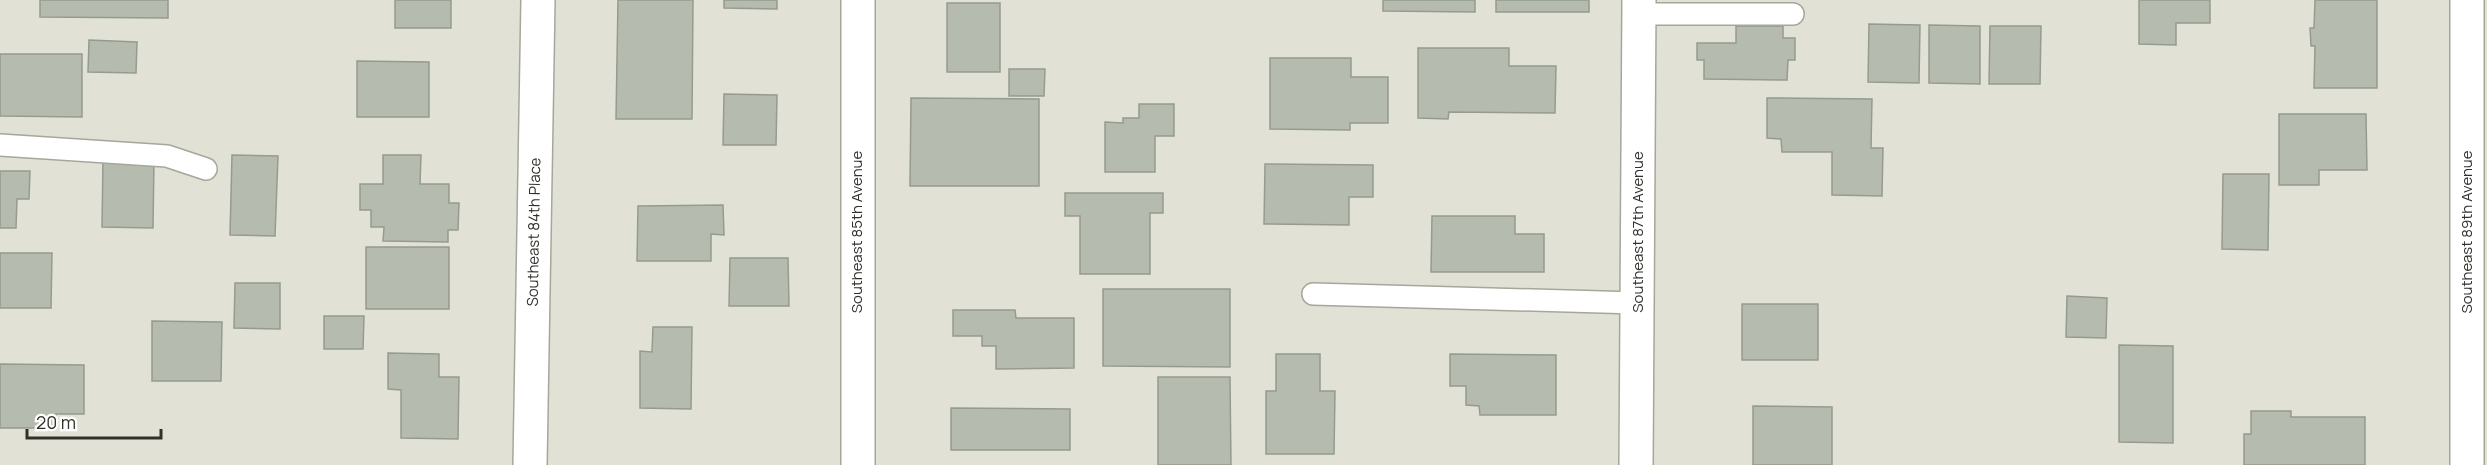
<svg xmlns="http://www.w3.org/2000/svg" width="2487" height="465" font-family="Manrope,sans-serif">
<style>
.building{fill:#b5bbaf;stroke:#959b90;stroke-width:1.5}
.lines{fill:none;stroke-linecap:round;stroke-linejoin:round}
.lane-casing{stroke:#a6a79a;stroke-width:24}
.street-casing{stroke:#a6a79a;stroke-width:36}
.lane{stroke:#fff;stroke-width:21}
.street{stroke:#fff;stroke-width:33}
.labels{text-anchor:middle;stroke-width:4.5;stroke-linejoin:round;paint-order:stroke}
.street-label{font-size:15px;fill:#31312c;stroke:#fff}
</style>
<rect width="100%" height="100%" fill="#e1e2d5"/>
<path class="building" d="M 40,0 L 168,0 L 168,18 L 40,17 Z
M 395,0 L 451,0 L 451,28 L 395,28 Z
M 618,0 L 693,0 L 692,119 L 616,119 Z
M 724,0 L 777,0 L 777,9 L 724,8 Z
M 1383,0 L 1475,0 L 1475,12 L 1383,11 Z
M 1496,0 L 1589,0 L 1589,12 L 1496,12 Z
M 2139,0 L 2210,0 L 2210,23 L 2176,23 L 2176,45 L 2139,44 Z
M 2315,0 L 2377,0 L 2377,88 L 2314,88 L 2315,46 L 2311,46 L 2310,28 L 2314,28 Z
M 947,3 L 1000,3 L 1000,72 L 947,72 Z
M 1869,24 L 1920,25 L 1919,83 L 1868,82 Z
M 1929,25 L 1980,26 L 1980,84 L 1929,83 Z
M 1736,26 L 1783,26 L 1783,38 L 1795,38 L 1795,60 L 1788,60 L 1787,80 L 1704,79 L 1704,60 L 1697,60 L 1697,43 L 1736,43 Z
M 1990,26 L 2041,26 L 2040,84 L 1989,84 Z
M 89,40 L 137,42 L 136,73 L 88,72 Z
M 1418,48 L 1509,48 L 1509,66 L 1556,66 L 1555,113 L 1449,112 L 1448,119 L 1418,118 Z
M 0,54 L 82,54 L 82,117 L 0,116 Z
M 1270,58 L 1351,58 L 1351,77 L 1388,77 L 1388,123 L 1350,123 L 1350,130 L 1270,129 Z
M 357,61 L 429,62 L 429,117 L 357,117 Z
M 1009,69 L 1045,69 L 1044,96 L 1009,96 Z
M 724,94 L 777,95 L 776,145 L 723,145 Z
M 911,98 L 1039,99 L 1039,186 L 910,186 Z
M 1767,98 L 1872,99 L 1871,148 L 1883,148 L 1882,196 L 1832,195 L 1832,152 L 1782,152 L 1781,139 L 1767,138 Z
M 1139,104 L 1174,104 L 1174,136 L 1155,136 L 1155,172 L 1105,172 L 1105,122 L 1123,123 L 1123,118 L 1139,118 Z
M 2279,114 L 2366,114 L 2367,170 L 2319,170 L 2319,185 L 2279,185 Z
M 232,155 L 278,156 L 275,236 L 230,235 Z
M 383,155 L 421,155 L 420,184 L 449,184 L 449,203 L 459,203 L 458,230 L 448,230 L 448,242 L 383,241 L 384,227 L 371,227 L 371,210 L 360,210 L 360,184 L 383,184 Z
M 103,158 L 154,159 L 153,228 L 102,227 Z
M 1265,164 L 1373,165 L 1373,197 L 1349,197 L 1349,225 L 1264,224 Z
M 0,171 L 30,171 L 29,199 L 17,199 L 16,228 L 0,228 Z
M 2223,174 L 2269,174 L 2268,250 L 2222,249 Z
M 1065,193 L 1163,193 L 1163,213 L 1150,213 L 1150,274 L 1080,274 L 1080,216 L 1065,216 Z
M 723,205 L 724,235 L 711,234 L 711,261 L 637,261 L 638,206 Z
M 1432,216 L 1515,216 L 1515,234 L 1544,234 L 1544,272 L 1431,272 Z
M 366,247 L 449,247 L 449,309 L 366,309 Z
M 0,253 L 52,253 L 51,308 L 0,308 Z
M 730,258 L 788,258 L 789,306 L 729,306 Z
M 235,283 L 280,283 L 280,329 L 234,328 Z
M 1103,289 L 1230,289 L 1230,367 L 1103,366 Z
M 2067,296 L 2107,298 L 2106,338 L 2066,337 Z
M 1742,304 L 1818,304 L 1818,360 L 1742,360 Z
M 953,310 L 1015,310 L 1016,318 L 1074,318 L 1074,368 L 996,369 L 996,346 L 982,346 L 982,336 L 953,336 Z
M 324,316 L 364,316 L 363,349 L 324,349 Z
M 152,321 L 222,322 L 221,381 L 152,381 Z
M 653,327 L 692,327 L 691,409 L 640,408 L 640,351 L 652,352 Z
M 2119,345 L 2173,346 L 2173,443 L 2119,442 Z
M 388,353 L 439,354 L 439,377 L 459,377 L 458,439 L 401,438 L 401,390 L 388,389 Z
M 1276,354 L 1320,354 L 1320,391 L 1335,391 L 1334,454 L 1266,454 L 1266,391 L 1276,391 Z
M 1450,354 L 1556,355 L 1556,415 L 1480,415 L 1479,406 L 1466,405 L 1466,386 L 1450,386 Z
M 0,364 L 84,365 L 84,414 L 56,414 L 56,428 L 0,428 Z
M 1158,377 L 1230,377 L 1231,465 L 1158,465 Z
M 1753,406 L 1832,407 L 1832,465 L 1753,465 Z
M 951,408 L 1070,409 L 1070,450 L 951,450 Z
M 2251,411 L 2291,411 L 2291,417 L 2365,417 L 2365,465 L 2244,465 L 2244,434 L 2251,434 Z"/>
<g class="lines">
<defs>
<path id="lane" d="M 1639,14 L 1793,14
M 0,145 L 167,156 L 206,169
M 1313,294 L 1637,303"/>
<path id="street" d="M 530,465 L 538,0
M 858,465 L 858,0
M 1636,465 L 1639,0
M 2467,465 L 2467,0"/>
</defs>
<use href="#lane" class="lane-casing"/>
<use href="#street" class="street-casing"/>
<use href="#lane" class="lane"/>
<use href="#street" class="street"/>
</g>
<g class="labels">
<g class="street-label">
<text transform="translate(534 232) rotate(-89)" y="5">Southeast 84th Place</text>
<text transform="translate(857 232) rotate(-90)" y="5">Southeast 85th Avenue</text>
<text transform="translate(1638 232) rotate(-90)" y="5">Southeast 87th Avenue</text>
<text transform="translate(2467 232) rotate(-90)" y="5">Southeast 89th Avenue</text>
</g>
</g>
<path d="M27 429v9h134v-9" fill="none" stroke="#31312c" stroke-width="3"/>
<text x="36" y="429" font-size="18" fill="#31312c" stroke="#ffffff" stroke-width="4.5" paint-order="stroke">20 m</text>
</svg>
